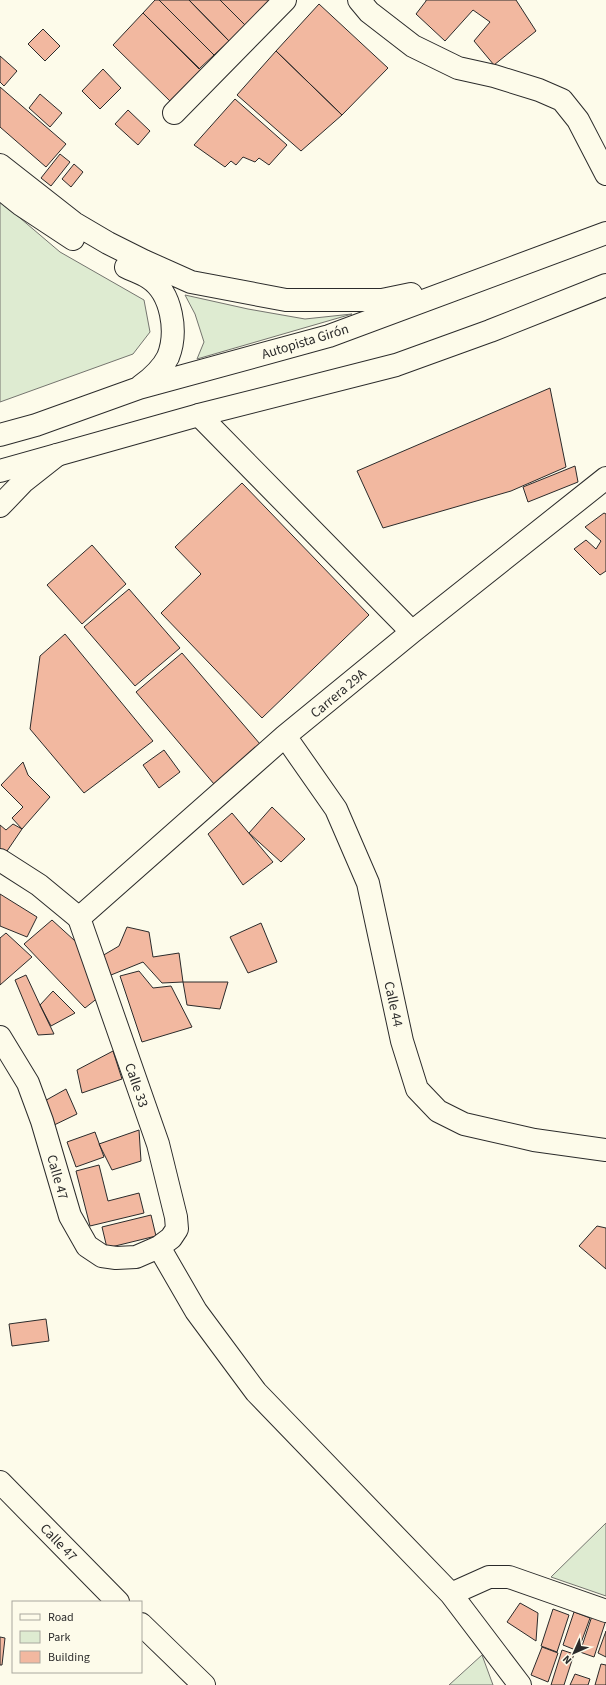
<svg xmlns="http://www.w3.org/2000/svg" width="606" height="1685" font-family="'Source Sans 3',sans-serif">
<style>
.green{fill:#deebd1;stroke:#74746e}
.building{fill:#f2b8a0;stroke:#2b2b2b}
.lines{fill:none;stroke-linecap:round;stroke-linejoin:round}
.street-casing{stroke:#2b2b2b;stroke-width:24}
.secondary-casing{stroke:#2b2b2b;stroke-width:24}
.highway-casing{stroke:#2b2b2b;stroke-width:24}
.street{stroke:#fdfbea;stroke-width:22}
.secondary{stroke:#fdfbea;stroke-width:22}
.highway{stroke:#fdfbea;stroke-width:22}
.labels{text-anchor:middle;stroke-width:3;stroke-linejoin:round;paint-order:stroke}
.street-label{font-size:14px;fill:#2b2b2b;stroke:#fdfbea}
</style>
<rect width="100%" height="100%" fill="#fdfbea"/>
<path class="green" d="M 0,201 L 60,252 L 144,300 L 150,332 L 133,354 L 0,402 Z
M 185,295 L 248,309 L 305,319 L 352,314 L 197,359 L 204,342 L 195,314 Z
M 606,1523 L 606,1596 L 551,1577 Z
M 482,1655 L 493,1685 L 449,1685 Z"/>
<path class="building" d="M 155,0 L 159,0 L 214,55 L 199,69 L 143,13 Z
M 159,0 L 189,0 L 229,41 L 214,55 Z
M 189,0 L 220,0 L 246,26 L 229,41 Z
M 220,0 L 272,0 L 246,26 Z
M 426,0 L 516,0 L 536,31 L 494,65 L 474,41 L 490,22 L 473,10 L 445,41 L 416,14 L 426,1 Z
M 319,4 L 388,68 L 342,115 L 276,51 Z
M 143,13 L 203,72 L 172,103 L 113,45 Z
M 43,29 L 60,46 L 45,61 L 28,44 Z
M 276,51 L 342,115 L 301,151 L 237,95 Z
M 0,56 L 17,71 L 4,86 L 0,82 Z
M 103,69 L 121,88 L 100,109 L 82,91 Z
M 0,87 L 66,144 L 46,167 L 0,127 Z
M 40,94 L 62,113 L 50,127 L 29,108 Z
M 235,99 L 287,145 L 269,165 L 259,158 L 255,162 L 243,157 L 236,165 L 231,161 L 225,167 L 194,145 Z
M 128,110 L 150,131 L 138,145 L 115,124 Z
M 60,154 L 70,162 L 51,186 L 41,178 Z
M 74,164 L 83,172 L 71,187 L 62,179 Z
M 550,388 L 566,467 L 511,491 L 383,528 L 357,471 Z
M 575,466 L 578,482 L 528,502 L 523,487 Z
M 242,483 L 369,615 L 262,718 L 161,613 L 201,574 L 175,547 Z
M 604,513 L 606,514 L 606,571 L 600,575 L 574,549 L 586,540 L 596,549 L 601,541 L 585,527 Z
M 92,545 L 126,584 L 82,624 L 47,585 Z
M 129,589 L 180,648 L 135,686 L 84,627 Z
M 65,634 L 153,741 L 84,793 L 30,729 L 40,656 Z
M 182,653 L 260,744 L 214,784 L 136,692 Z
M 164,750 L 180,772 L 159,788 L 143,765 Z
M 23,762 L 28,775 L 50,797 L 22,829 L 12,818 L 23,807 L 1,785 Z
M 272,807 L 305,839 L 281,862 L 249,833 Z
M 232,813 L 273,862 L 243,885 L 208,834 Z
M 13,824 L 22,829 L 5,854 L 0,850 L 0,825 L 6,830 Z
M 0,894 L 37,917 L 27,937 L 0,926 Z
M 52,920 L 86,951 L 99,997 L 85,1008 L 24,944 Z
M 261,923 L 277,962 L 248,973 L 230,937 Z
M 127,927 L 149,932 L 153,957 L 179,953 L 183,982 L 162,983 L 143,962 L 111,975 L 102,956 L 119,946 Z
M 6,933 L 32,957 L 0,985 L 0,938 Z
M 139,971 L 153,988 L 171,986 L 192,1027 L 142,1042 L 120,976 Z
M 26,975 L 40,1005 L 54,1034 L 38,1035 L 15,980 Z
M 183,982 L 228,982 L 220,1009 L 187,1005 Z
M 53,991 L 75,1013 L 51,1026 L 40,1005 Z
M 113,1051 L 122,1079 L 82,1093 L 77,1070 Z
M 66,1089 L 77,1114 L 50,1127 L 41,1103 Z
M 139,1130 L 141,1161 L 112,1170 L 99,1144 Z
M 95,1132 L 104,1157 L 76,1167 L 67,1142 Z
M 99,1165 L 108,1201 L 139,1193 L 144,1213 L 90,1226 L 76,1171 Z
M 151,1215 L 156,1236 L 107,1248 L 102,1227 Z
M 597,1226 L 606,1228 L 606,1269 L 579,1246 Z
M 46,1319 L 49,1341 L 12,1346 L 9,1324 Z
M 520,1603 L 538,1613 L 536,1641 L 507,1622 Z
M 553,1609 L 569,1615 L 557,1652 L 541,1646 Z
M 574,1612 L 590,1618 L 578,1651 L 563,1645 Z
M 592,1616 L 606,1620 L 594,1657 L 580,1652 Z
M 606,1631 L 606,1657 L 598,1653 Z
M 0,1637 L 5,1638 L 2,1665 L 0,1665 Z
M 542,1647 L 558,1653 L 548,1682 L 531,1675 Z
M 562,1650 L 574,1654 L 564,1685 L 551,1685 Z
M 601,1664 L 606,1665 L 606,1685 L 595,1685 Z
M 575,1674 L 590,1679 L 588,1685 L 570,1685 Z"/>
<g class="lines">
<defs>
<path id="street" d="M 359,0 L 369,12 L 413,46 L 458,68 L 494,76 L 539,90 L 562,100 L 578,120 L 606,174
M 174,113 L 285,0
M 199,415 L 412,632
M 285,736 L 336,809 L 368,883 L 402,1041 L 417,1089 L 438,1111 L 464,1124 L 534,1140 L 606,1150
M 0,1037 L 28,1083 L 42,1121 L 70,1216 L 87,1246 L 102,1256 L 116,1258 L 136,1257 L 159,1247 L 171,1238 L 177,1229 L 176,1217 L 158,1144 L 79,918 L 285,736 L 412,632 L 606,478
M 159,1247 L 196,1311 L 256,1392 L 451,1594 L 520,1685
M 0,1482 L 118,1602
M 451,1594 L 489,1577 L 509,1577 L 606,1611
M 141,1624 L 204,1685"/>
<path id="secondary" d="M 0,506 L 24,481 L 57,455"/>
<path id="highway" d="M 0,165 L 74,223 L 108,243 L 144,261 L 191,282 L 286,300 L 382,300 L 411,294
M 0,188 L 20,204 L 73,239
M 126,267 C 134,271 142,273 149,278 C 172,293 178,332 168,357 C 162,369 152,378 141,386
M 0,435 L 36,425 L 139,388 L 329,336 L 606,233
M 0,471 L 199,415 L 396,365 L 490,331 L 606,285
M 0,860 L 39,885 L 79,918"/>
</defs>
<use href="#street" class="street-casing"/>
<use href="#secondary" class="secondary-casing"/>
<use href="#highway" class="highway-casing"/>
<use href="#street" class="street"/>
<use href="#secondary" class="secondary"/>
<use href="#highway" class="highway"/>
</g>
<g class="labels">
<g class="street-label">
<text transform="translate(305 341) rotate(-17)" y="5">Autopista Girón</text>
<text transform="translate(338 693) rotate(-40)" y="5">Carrera 29A</text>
<text transform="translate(394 1004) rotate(78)" y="5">Calle 44</text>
<text transform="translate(137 1085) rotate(71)" y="5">Calle 33</text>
<text transform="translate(58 1177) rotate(74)" y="5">Calle 47</text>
<text transform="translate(59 1542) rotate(46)" y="5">Calle 47</text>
</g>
</g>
<rect x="12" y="1601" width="130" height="72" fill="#fdfbea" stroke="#a9a89e"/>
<rect x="20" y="1614" width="20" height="6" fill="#fdfbea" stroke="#a9a89e"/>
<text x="48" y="1621" font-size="12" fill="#2b2b2b">Road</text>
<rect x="20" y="1631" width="20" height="12" fill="#deebd1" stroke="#a9a89e"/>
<text x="48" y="1641" font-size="12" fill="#2b2b2b">Park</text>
<rect x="20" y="1651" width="20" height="12" fill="#f2b8a0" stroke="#a9a89e"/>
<text x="48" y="1661" font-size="12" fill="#2b2b2b">Building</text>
<g transform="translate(574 1653) rotate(225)" stroke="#fdfbea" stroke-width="3" paint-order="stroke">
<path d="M0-3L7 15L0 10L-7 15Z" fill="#2b2b2b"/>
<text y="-6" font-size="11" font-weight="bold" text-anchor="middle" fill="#2b2b2b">N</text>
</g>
</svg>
